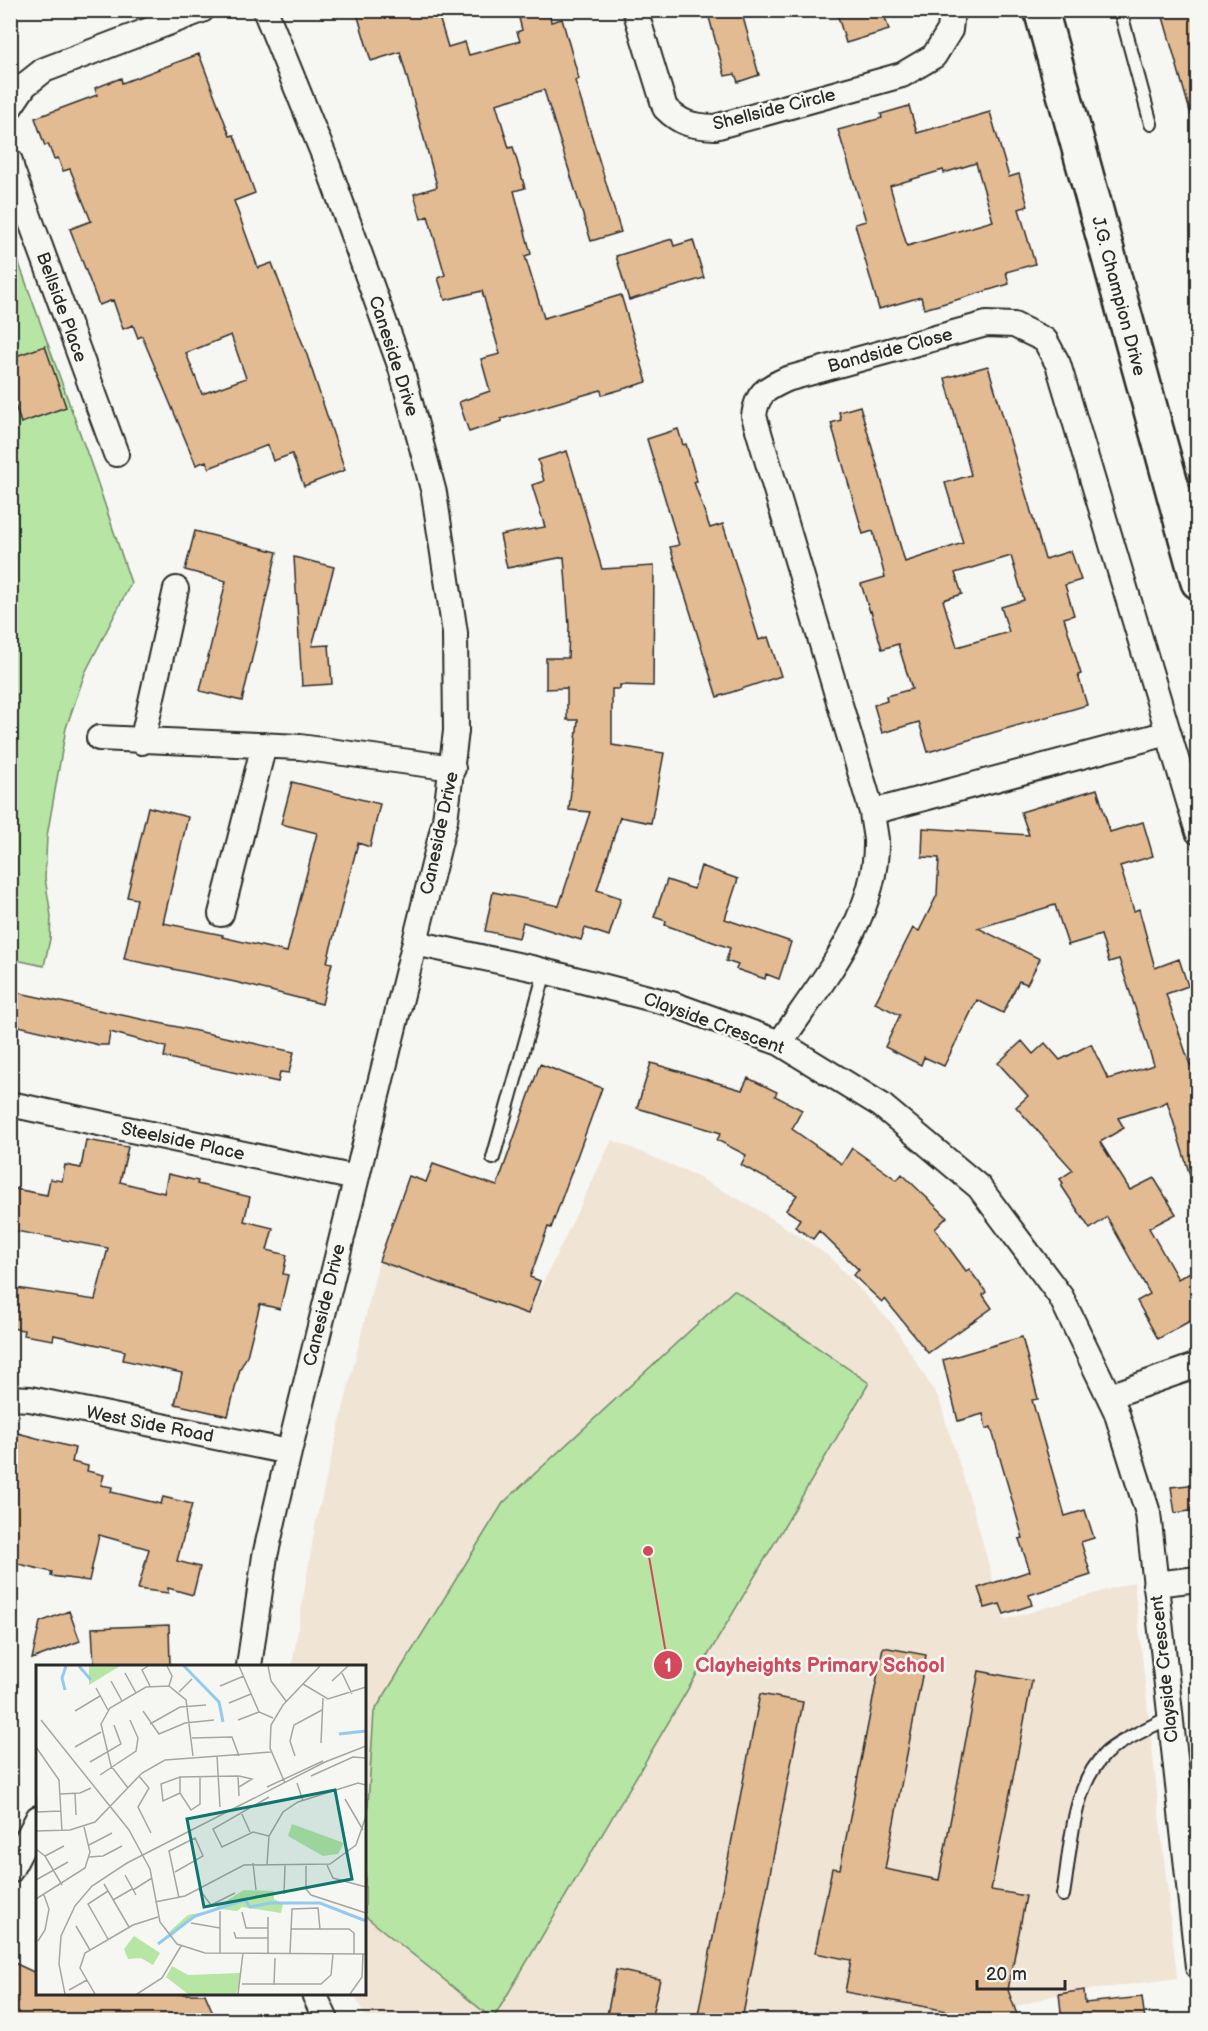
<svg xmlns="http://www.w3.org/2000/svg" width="1208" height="2031" font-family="'Balsamiq Sans',sans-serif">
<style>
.built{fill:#f0e4d5}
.green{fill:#b6e5a4;stroke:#708868;stroke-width:1.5}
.building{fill:#e2bb92;stroke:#2b2b2b;stroke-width:1.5;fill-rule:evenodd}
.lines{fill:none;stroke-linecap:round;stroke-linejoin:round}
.lane-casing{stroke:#2b2b2b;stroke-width:16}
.street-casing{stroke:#2b2b2b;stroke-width:28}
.secondary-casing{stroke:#2b2b2b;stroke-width:38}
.lane{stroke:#f6f6f2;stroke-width:12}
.street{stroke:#f6f6f2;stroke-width:24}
.secondary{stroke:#f6f6f2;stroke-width:33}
.labels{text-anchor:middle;stroke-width:5;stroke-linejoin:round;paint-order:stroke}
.street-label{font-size:18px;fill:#2b2b2b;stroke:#f6f6f2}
.inset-river{fill:none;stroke:#93caf1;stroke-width:3}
.inset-road{fill:none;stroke:#a5a5a2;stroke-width:1.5}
.view{fill:#0f766e;fill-opacity:0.15;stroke:#0f766e;stroke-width:3}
.inset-edge{fill:none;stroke:#2b2b2b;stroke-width:3}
.leader{fill:none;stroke:#d1495b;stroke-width:2}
.callout-dot{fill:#d1495b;stroke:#f6f6f2;stroke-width:2}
.mark-label{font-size:18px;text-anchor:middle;font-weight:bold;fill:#fff}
.callout-label{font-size:20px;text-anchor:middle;font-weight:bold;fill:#d1495b;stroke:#f6f6f2;stroke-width:5;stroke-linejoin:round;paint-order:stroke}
</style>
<rect width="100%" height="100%" fill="#f6f6f2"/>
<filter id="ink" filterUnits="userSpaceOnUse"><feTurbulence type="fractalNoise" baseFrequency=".0167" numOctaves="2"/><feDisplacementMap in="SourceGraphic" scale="12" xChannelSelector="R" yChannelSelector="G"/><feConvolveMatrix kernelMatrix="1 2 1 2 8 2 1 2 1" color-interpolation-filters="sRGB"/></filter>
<g filter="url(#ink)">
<path class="built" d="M 612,1140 L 686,1171 L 755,1208 L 810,1243 L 831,1258 L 894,1326 L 939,1399 L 975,1515 L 1004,1620 L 1134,1582 L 1177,1978 L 1059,1994 L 970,2020 L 369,2020 L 364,2014 L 354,1994 L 364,1994 L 364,1666 L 292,1666 L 316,1521 L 379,1261 L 528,1314 Z"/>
<path class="green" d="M 11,247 L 16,255 L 96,478 L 131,583 L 85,673 L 66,728 L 47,836 L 45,878 L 51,916 L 50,939 L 44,966 L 11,959 Z
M 734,1290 L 869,1383 L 493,2019 L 365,1916 L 365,1850 L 374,1712 L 503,1503 Z"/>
<path class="building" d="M 356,10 L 437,10 L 448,47 L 465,42 L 469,55 L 520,41 L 517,32 L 522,30 L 519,18 L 549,10 L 551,22 L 562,19 L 579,79 L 575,81 L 621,232 L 591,241 L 544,90 L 496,104 L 509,148 L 513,147 L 525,188 L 514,191 L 531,254 L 525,256 L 544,318 L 621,295 L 647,382 L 602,395 L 601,390 L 501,419 L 502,421 L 469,432 L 459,402 L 490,391 L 481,359 L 500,354 L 482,291 L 445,300 L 438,278 L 445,275 L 428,216 L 421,219 L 414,194 L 437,187 L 436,182 L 400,52 L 371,61 Z
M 707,10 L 741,10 L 759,75 L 738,82 L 735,74 L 725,76 Z
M 836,10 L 883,10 L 889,30 L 846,43 Z
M 1161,10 L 1197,10 L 1197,114 L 1191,115 Z
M 199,54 L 230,136 L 234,135 L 255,193 L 234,201 L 258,268 L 272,263 L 307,355 L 345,470 L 304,486 L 292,454 L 273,461 L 268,445 L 209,468 L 206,461 L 196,465 L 142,336 L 138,338 L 133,325 L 123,329 L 113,300 L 99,305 L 70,229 L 91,221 L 70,169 L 63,171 L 58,158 L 54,159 L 48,144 L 45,146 L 35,118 L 97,95 L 95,88 L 121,78 L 122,83 ZM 231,335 L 246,378 L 202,394 L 186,353 Z
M 909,106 L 917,133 L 990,112 L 1009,177 L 1019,174 L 1028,206 L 1019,209 L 1035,264 L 1006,272 L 1009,284 L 956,300 L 924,309 L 921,297 L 879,309 L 855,224 L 866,221 L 838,130 L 882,118 L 881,114 ZM 976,163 L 993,221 L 907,246 L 890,186 L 943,170 L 944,173 Z
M 672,239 L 674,246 L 693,240 L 704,278 L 629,300 L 616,256 Z
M 45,346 L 66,407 L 21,423 L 10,390 L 10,358 Z
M 988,366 L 1045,559 L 1071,551 L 1081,580 L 1065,585 L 1074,615 L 1064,618 L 1081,674 L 1078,675 L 1087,705 L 928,752 L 919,722 L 882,733 L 874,705 L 887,701 L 886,696 L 912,689 L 898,644 L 882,649 L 871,611 L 870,612 L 861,584 L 885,577 L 873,531 L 863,534 L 831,423 L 841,420 L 839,412 L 860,406 L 905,562 L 963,543 L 945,483 L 971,475 L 945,378 ZM 1011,556 L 1024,600 L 1001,607 L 1009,632 L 957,647 L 943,600 L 962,594 L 955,573 Z
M 678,429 L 683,445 L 686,444 L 697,481 L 694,482 L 710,528 L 723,524 L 759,640 L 768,637 L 781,676 L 717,697 L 670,547 L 679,545 L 647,439 Z
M 567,451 L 602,569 L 654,566 L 653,686 L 620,685 L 620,689 L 612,689 L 612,745 L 664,753 L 651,823 L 620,817 L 597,890 L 621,898 L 609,936 L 585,928 L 581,940 L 523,922 L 519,938 L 485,931 L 493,892 L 559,906 L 590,812 L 569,810 L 578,720 L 567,720 L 567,688 L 546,689 L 546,658 L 568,658 L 569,626 L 564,557 L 507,568 L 500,535 L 545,527 L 532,485 L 544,481 L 538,460 Z
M 195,531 L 277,552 L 242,701 L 200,691 L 226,581 L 185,570 Z
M 294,557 L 334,567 L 312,646 L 329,645 L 332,684 L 302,686 Z
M 292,782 L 380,804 L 370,847 L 358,843 L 327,962 L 332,963 L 322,1004 L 235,982 L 124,959 L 137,899 L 127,897 L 148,807 L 188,817 L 163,923 L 223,935 L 222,937 L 287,952 L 317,833 L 281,824 Z
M 1097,789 L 1110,832 L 1143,822 L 1153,856 L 1120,866 L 1134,911 L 1139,909 L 1155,968 L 1179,959 L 1188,986 L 1166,994 L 1190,1065 L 1197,1063 L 1197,1182 L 1192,1182 L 1167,1101 L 1160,1105 L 1118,1118 L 1124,1128 L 1100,1142 L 1130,1190 L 1154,1178 L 1176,1214 L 1149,1228 L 1178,1279 L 1197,1268 L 1197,1317 L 1158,1339 L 1137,1301 L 1150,1294 L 1107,1217 L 1090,1229 L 1061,1185 L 1063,1183 L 1060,1179 L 1073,1170 L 1016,1107 L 1028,1096 L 998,1063 L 1022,1041 L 1033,1054 L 1045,1043 L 1060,1060 L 1091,1044 L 1108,1079 L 1154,1065 L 1119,959 L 1109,962 L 1101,935 L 1068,945 L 1055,905 L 978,928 L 1040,959 L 1027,984 L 1019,981 L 1003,1013 L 977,1000 L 944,1066 L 924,1057 L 921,1065 L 885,1047 L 900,1015 L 875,1003 L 913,928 L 919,931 L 937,895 L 939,858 L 922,857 L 923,828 L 1029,835 L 1021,812 Z
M 701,866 L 738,879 L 725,919 L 791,942 L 779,979 L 766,974 L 765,979 L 736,969 L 738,965 L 726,961 L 730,948 L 665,925 L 666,921 L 654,917 L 667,880 L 694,889 Z
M 10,991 L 294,1052 L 289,1073 L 280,1072 L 278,1082 L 164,1057 L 166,1047 L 110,1032 L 108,1045 L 99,1045 L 10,1024 Z
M 651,1063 L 742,1090 L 748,1078 L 777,1092 L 775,1096 L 802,1110 L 792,1129 L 842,1164 L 852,1148 L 897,1180 L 902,1174 L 947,1217 L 935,1229 L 966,1271 L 969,1269 L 986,1292 L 983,1295 L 992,1308 L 928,1353 L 885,1299 L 882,1302 L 853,1275 L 859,1270 L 819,1231 L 813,1239 L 795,1227 L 800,1219 L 786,1210 L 797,1195 L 741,1165 L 746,1155 L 717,1140 L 721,1133 L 637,1108 Z
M 540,1064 L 602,1088 L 551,1228 L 548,1227 L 530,1277 L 540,1281 L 528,1314 L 379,1261 L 409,1176 L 426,1182 L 433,1164 L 497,1186 Z
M 86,1140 L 128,1147 L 120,1182 L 164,1193 L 168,1174 L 198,1181 L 197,1184 L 250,1197 L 244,1221 L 273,1228 L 267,1250 L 287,1255 L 283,1274 L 288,1275 L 280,1309 L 260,1304 L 247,1356 L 240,1369 L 228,1416 L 175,1404 L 182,1373 L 123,1360 L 125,1351 L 54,1335 L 53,1340 L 23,1335 L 24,1330 L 11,1328 L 17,1288 L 95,1300 L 108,1248 L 10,1230 L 10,1188 L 47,1195 L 50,1179 L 62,1181 L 65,1165 L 81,1168 Z
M 1022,1337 L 1038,1399 L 1032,1400 L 1065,1516 L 1085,1510 L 1094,1538 L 1081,1542 L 1091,1575 L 1029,1595 L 1032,1605 L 1004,1614 L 1000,1604 L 985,1608 L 978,1588 L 1030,1571 L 1019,1539 L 1023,1538 L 991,1427 L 986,1429 L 983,1414 L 958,1421 L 943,1360 Z
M 10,1431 L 75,1448 L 72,1462 L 88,1466 L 87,1471 L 104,1475 L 101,1485 L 112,1487 L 111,1492 L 161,1504 L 163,1497 L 192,1504 L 177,1561 L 200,1567 L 193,1595 L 168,1588 L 168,1593 L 138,1589 L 149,1549 L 99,1535 L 89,1581 L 51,1576 L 52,1572 L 10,1562 Z
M 1197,1484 L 1197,1510 L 1175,1513 L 1171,1487 Z
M 69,1611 L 80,1641 L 32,1659 L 40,1622 Z
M 169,1625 L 170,1666 L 94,1666 L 92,1628 Z
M 883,1647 L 926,1655 L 885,1869 L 939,1880 L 979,1671 L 1032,1681 L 991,1890 L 1026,1896 L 1008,1990 L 1019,2020 L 996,2020 L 845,1992 L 851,1960 L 815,1953 L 832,1868 L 840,1869 Z
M 760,1694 L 803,1702 L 742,2020 L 697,2020 Z
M 10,1961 L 38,1974 L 38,1994 L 205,1994 L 216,2020 L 10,2020 Z
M 616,1970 L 660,1979 L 651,2020 L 606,2020 Z
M 1084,1990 L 1085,2003 L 1142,1997 L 1145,2020 L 1062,2020 L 1059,1994 Z"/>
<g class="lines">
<defs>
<path id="lane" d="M 1120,10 L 1151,124
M 493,1158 L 545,972
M 1063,1895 C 1071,1850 1071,1788 1105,1754 C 1117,1742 1153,1726 1170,1717"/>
<path id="street" d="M 635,10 L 665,108 C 681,124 692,126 715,127 L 902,75 L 934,56 L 950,30 L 952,10
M 10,107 L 25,85 L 44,70 L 202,10
M 10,161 L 12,170 L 116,454
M 99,738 L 300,747 L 453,768
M 142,742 L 176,589
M 872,812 L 1168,733
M 221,914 L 264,745
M 415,943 L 536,969 L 672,1004 L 780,1043 L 881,1105 L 979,1187 L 1061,1297 L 1116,1411 L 1148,1513 L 1198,1967
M 780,1043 C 820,983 878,917 876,840 C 875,831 873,822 872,812 L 754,416 C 757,392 766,389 787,379 L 986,324 L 1014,325 L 1045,340 L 1058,364 L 1198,832
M 10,1104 L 356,1178
M 1110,1396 L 1198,1365
M 10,1398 L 30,1399 L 289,1452
M 1155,1584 L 1198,1579
M 249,1666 L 265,1556 L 289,1452 L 445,820 L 456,731 L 455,633 L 434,493 L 401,368 L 325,158 L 265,10
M 10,1871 L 38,1818
M 314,1994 L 326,2020"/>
<path id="secondary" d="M 1041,10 L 1198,582"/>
</defs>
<use href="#lane" class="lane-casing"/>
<use href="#street" class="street-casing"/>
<use href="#secondary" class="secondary-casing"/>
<use href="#lane" class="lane"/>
<use href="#street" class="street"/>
<use href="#secondary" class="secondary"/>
</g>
</g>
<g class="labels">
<g class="street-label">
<text transform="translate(774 109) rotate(-14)" y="6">Shellside Circle</text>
<text transform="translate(1119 296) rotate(75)" y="6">J.G. Champion Drive</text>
<text transform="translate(62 307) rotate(70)" y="6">Bellside Place</text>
<text transform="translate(890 350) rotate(-15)" y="6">Bandside Close</text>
<text transform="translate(394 356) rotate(72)" y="6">Caneside Drive</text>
<text transform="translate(439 833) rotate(-78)" y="6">Caneside Drive</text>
<text transform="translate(714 1023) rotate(20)" y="6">Clayside Crescent</text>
<text transform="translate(183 1141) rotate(12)" y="6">Steelside Place</text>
<text transform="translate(324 1305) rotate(-76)" y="6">Caneside Drive</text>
<text transform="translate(150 1424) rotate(11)" y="6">West Side Road</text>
<text transform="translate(1164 1669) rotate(-96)" y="6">Clayside Crescent</text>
</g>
</g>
<g transform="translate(36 1665)">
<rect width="330" height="330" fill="#f6f6f2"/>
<path d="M 53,1 L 84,1 L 53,20 ZM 256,159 L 308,178 L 302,189 L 287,191 L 252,171 ZM 208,225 L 238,226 L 238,234 L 247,239 L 245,248 L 206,242 L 201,246 L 184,244 L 153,255 L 136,271 L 133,267 L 152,250 L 174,246 ZM 98,271 L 124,288 L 117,300 L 105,293 L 92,294 L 88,284 ZM 136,301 L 152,310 L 205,308 L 203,321 L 200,329 L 152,329 L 130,312 Z" fill="#b6e5a4"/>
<path class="inset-river" d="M 43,1 L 55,15M 148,1 L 183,37 L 187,57M 29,25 L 26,13 L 30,1M 303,69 L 330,66M 122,279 L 159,251 L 209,235 L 214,242 L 234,238 L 284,238 L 330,256"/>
<path class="inset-road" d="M 112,1 L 106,5 L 114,21M 131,1 L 136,11 L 133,21M 203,1 L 223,47 L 237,53M 232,1 L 235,16 L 250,36M 89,8 L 100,28M 306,8 L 316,29M 75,16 L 86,36M 296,16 L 312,1M 267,19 L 292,34 L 330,22M 184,21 L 208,11M 60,23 L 72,45M 143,27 L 156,14M 193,38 L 215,29M 39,46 L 64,31M 107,46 L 123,69 L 149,58 L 178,55M 5,55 L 93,165 L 114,204 L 124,257 L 141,279 L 169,288 L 330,289M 202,55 L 223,47M 114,59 L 144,42 L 170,40M 156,73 L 196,72 L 203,91M 285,78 L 287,33M 0,82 L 23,115 L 26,166M 39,82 L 65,67M 181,91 L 184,142M 259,91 L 254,76 L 258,60 L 286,45M 54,97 L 85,79 L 78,60M 64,110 L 100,86 L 102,73 L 94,55M 103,111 L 113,123 L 102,142 L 115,168M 275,111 L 317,92 L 330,93M 144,112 L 144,128 L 155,145 L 164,139 L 164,111M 249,118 L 234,83 L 235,60 L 247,40 L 284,1M 261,118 L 267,136M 203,122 L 216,114 L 203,111M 231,122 L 287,96M 92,123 L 75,101 L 65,59 L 74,43 L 110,22 L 133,21 L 150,35 L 157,91M 0,124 L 1,147M 144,128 L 127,136 L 125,119 L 144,112 L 202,111 L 203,131M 24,129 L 44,128 L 55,123M 39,129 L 40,150M 233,132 L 177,164 L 186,182 L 217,167 L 233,171M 309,134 L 327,165M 0,147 L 25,146M 205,147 L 214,167M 0,166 L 34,165 L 59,157 L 106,108 L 129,95 L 235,87M 53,180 L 76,168M 0,184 L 9,191 L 26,220M 9,191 L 28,181M 53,192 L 67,191 L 86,181M 217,198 L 220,225M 231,199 L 233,171 L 247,147 L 262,137 L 322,118 L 330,120M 291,200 L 297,213 L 330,222M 270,201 L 270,224 L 275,230 L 330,248M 139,207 L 167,191 L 159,173 L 133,186 L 143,233M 89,210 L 100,230M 0,215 L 32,197M 68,219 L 93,262M 163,224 L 175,240 L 199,228M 97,225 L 116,213M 72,226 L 52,239 L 72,274M 248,229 L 249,200M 0,234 L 49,203 L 54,187 L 48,162M 77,235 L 96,224M 119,237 L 149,231 L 208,200 L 294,199 L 320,180 L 330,151M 184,246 L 184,288M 206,247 L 210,263 L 232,263M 155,258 L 184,263M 40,261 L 54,285M 255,264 L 313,264 L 318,268 L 318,289M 198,267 L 200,273 L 232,273M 2,276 L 9,265 L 13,244 L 8,230M 232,288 L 232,252M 254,288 L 256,244 L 282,243 L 284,264M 206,319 L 285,319 L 295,310 L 297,289M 238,320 L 239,293M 33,325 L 51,315M 29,329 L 23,299 L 25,271 L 39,241 L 56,221 L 91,198 L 289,97 L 330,81M 59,329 L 44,303 L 49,288 L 97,260 L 122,252M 101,329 L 126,313 L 145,281M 202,329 L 207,288M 314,329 L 326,312 L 327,289"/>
<path class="view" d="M 299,125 L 316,214 L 168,242 L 151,154 Z"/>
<rect width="330" height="330" class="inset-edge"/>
</g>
<path class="leader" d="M648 1551L668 1665"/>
<g class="callout-dot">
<circle cx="648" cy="1551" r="6"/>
<circle cx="668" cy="1665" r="15"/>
</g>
<g class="mark-label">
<text x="668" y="1672">1</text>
</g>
<g class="callout-label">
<text x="820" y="1672">Clayheights Primary School</text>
</g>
<rect width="1208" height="2031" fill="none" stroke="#f6f6f2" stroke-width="36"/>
<rect x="18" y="18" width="1172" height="1995" fill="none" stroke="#2b2b2b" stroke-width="2" filter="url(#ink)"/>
<path d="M977 1980v9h88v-9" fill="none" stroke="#2b2b2b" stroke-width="3"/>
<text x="986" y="1980" font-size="18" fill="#2b2b2b" stroke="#f6f6f2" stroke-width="4.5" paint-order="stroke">20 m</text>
</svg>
